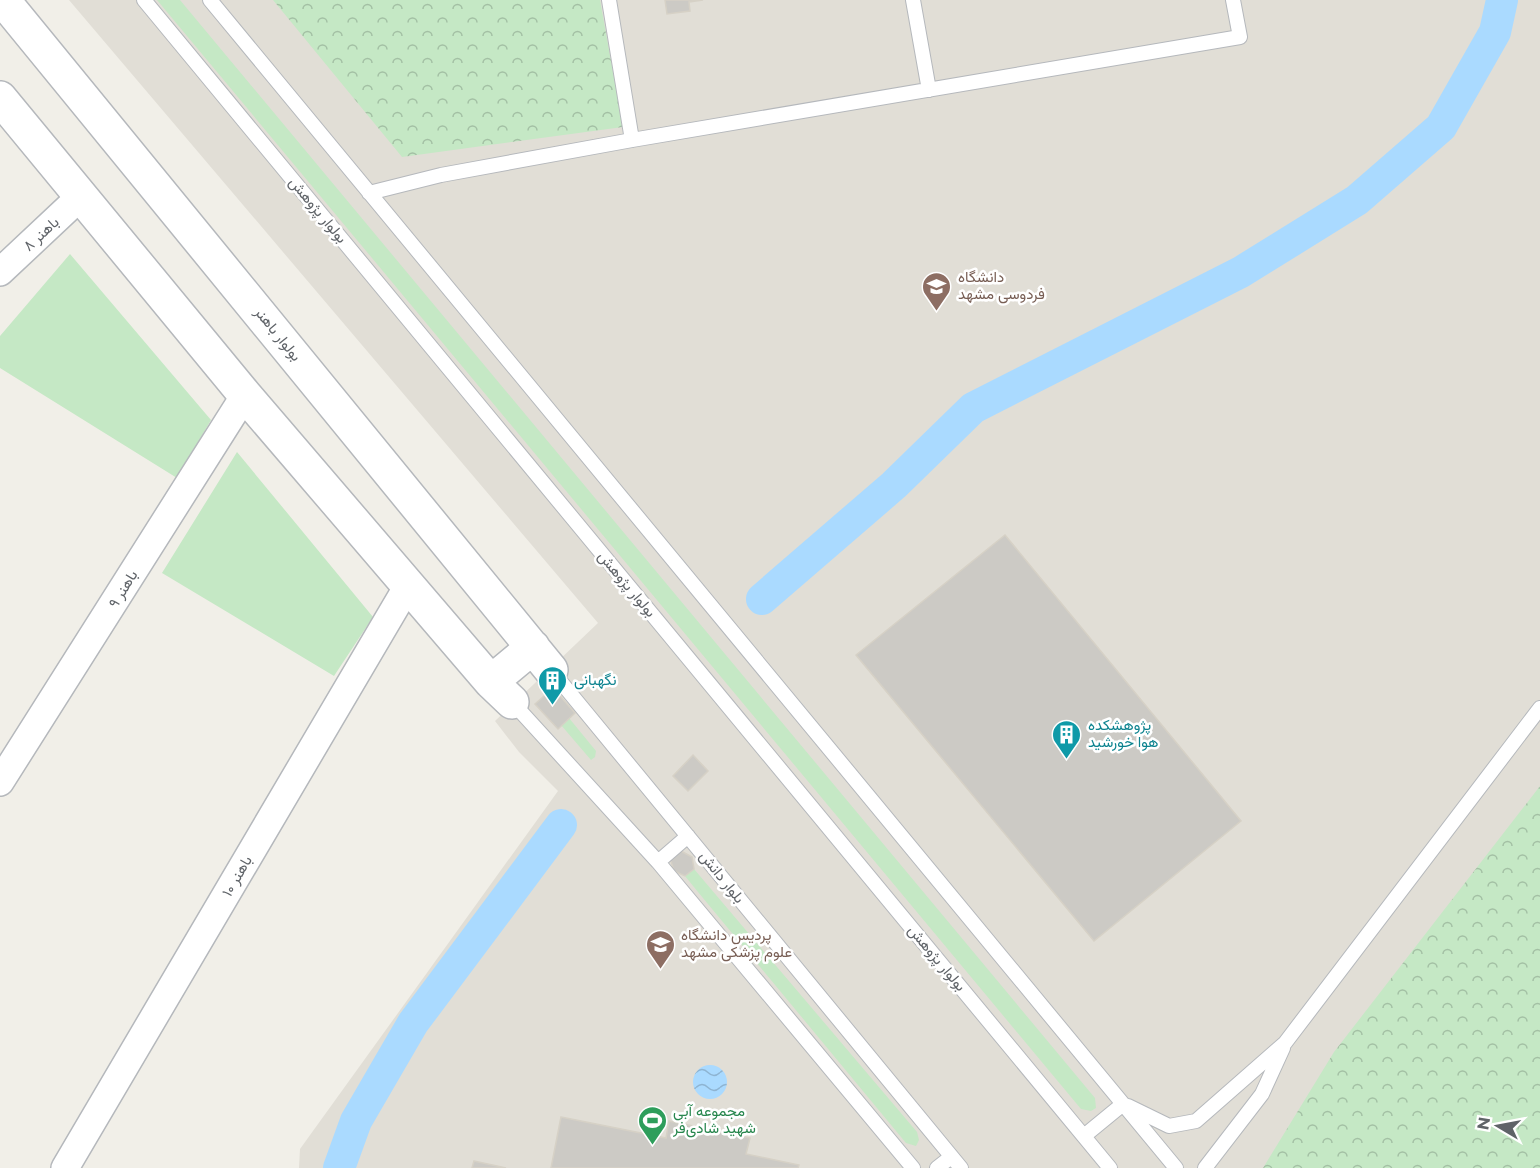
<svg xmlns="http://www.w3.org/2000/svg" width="1540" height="1168" font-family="Montserrat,Vazirmatn,sans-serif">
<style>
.education{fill:#e1ded6}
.green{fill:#c5e8c5}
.forest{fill:url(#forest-crowns)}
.water{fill:url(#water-waves)}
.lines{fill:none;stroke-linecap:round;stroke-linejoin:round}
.canal{stroke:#aadaff;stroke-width:32}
.building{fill:#cccac5;stroke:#d6d1c6;stroke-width:1.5}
.service-casing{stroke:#b5b8bc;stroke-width:16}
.minor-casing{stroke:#b5b8bc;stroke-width:30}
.tertiary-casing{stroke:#b5b8bc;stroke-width:36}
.service{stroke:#fff;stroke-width:14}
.minor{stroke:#fff;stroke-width:27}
.tertiary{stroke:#fff;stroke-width:33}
.labels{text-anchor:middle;stroke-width:5;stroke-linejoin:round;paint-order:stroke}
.street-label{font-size:15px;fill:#5f6368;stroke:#fff}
.education-label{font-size:15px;fill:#785e54;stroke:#fff;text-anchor:start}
.culture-label{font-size:15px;fill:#0d838f;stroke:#fff;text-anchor:start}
.leisure-label{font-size:15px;fill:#27864d;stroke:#fff;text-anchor:start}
</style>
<defs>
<pattern id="forest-crowns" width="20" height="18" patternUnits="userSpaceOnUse" patternTransform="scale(1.5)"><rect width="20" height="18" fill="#c5e8c5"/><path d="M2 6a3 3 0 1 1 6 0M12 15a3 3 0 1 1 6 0" fill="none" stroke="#a3c0a4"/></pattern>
<pattern id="water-waves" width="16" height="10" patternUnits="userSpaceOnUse" patternTransform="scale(1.5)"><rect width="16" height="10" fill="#aadaff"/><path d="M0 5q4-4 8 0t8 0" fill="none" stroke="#8eb4d2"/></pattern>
</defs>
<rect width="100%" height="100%" fill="#f1efe8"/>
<path class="education" d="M 69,0 L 1540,0 L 1540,1168 L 299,1168 L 300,1149 L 558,791 L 519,752 L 495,721 L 598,623 Z"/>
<path class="green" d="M 157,0 L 180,0 L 1095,1098 L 1096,1108 L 1091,1111 L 1081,1109 Z
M 70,254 L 211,420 L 177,478 L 0,368 L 0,336 Z
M 237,452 L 373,617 L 334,676 L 162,573 Z
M 569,718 L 596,751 L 595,757 L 591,760 L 561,725 Z
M 694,869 L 917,1132 L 919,1140 L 916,1146 L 906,1143 L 698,892 L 685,876 Z"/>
<path class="forest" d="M 273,0 L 600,0 L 623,127 L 402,157 Z
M 1540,786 L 1540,1168 L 1263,1168 L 1334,1052 Z"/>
<path class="water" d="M693 1082a17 17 0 1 1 34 0a17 17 0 1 1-34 0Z"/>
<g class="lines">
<path class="canal" d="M 762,599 L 894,485 L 973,408 L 1241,272 L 1357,200 L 1441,127 L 1495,32 L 1502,0
M 339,1168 L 356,1121 L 413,1023 L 561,825"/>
</g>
<path class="building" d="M 665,0 L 703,0 L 689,2 L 690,11 L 667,14 Z
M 1005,535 L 1241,821 L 1094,941 L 856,655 Z
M 553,688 L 575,713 L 558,729 L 535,704 Z
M 693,755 L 708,771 L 688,791 L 673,776 Z
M 681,851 L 692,857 L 694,869 L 685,876 L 674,871 L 670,858 Z
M 561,1117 L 666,1138 L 669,1121 L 750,1138 L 746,1154 L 799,1165 L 798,1168 L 551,1168 Z
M 474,1161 L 506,1168 L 472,1168 Z"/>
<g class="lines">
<defs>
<path id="service" d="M 144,0 L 1110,1168
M 210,0 L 1176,1168
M 609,0 L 632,140
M 913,0 L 929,90
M 369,193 L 441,175 L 632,140 L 1240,37 L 1233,0
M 551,670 L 961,1168
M 512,702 L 658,862 L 913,1168
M 658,862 L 688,836
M 1128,1106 L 1169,1126 L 1196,1121 L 1285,1043 L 1540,708
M 1084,1136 L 1123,1104
M 937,1168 L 951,1157
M 1205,1168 L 1262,1094 L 1283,1048"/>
<path id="minor" d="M 0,272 L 81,196
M 0,782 L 245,395
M 65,1168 L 409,584"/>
<path id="tertiary" d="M 3,0 L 551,670
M 0,98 L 245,395 L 491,682 L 512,702
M 491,682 L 533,647"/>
</defs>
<use href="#service" class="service-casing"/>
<use href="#minor" class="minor-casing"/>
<use href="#tertiary" class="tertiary-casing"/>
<use href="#service" class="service"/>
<use href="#minor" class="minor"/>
<use href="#tertiary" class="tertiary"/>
</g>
<defs>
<symbol id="university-pin" viewBox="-11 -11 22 30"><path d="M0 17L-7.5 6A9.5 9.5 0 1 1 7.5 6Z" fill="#8d6e63" stroke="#fff"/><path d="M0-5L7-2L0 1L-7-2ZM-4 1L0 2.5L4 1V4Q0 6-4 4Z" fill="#fff"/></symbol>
<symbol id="building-pin" viewBox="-11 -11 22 30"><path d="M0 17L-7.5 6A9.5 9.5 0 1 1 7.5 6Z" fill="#0f9aa8" stroke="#fff"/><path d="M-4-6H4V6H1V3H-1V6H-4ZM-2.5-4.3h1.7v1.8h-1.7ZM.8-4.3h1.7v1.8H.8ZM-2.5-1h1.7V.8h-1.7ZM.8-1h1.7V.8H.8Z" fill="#fff"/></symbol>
<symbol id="stadium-pin" viewBox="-11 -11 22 30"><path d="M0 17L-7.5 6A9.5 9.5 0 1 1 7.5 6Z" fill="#2e9e5b" stroke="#fff"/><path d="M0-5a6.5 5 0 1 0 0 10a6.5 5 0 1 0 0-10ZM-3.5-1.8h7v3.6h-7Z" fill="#fff"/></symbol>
</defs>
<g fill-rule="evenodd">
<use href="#university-pin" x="920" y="270" width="33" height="45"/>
<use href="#building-pin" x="536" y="664" width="33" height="45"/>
<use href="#building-pin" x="1050" y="718" width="33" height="45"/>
<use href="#university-pin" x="644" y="928" width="33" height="45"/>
<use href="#stadium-pin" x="636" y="1104" width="33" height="45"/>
</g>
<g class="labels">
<g class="street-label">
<text transform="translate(318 210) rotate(50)" y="5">بولوار پژوهش</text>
<text transform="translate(41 234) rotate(-43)" y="5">باهنر ۸</text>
<text transform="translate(278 334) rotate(51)" y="5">بولوار باهنر</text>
<text transform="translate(627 584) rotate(50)" y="5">بولوار پژوهش</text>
<text transform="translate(123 589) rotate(-58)" y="5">باهنر ۹</text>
<text transform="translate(237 876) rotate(-60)" y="5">باهنر ۱۰</text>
<text transform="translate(722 877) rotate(51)" y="5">بلوار دانش</text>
<text transform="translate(937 958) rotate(50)" y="5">بولوار پژوهش</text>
</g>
<g class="education-label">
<text x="958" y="282">دانشگاه<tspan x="958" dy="17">فردوسی مشهد</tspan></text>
<text x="681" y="940">پردیس دانشگاه<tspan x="681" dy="17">علوم پزشکی مشهد</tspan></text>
</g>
<g class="culture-label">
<text x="574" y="685">نگهبانی</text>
<text x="1088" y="730">پژوهشکده<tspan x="1088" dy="17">هوا خورشید</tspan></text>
</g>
<g class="leisure-label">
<text x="673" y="1116">مجموعه آبی<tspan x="673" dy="17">شهید شادی‌فر</tspan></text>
</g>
</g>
<g transform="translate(1498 1126) rotate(280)" stroke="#ffffff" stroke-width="4.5" paint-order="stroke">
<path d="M0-4.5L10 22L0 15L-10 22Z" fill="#5f6368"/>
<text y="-9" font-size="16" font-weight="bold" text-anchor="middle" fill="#5f6368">N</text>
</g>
</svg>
